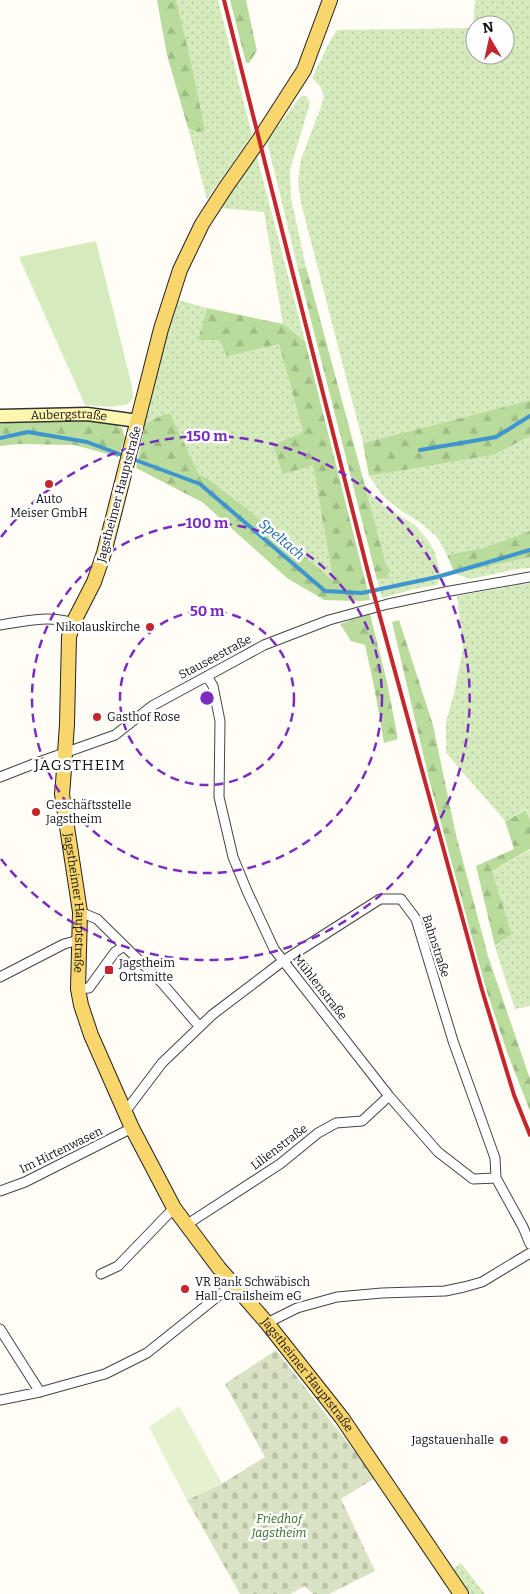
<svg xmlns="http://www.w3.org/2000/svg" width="530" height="1594" font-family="Bitter,serif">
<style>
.grass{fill:url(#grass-dots);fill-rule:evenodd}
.forest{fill:url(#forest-firs)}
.cemetery{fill:url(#cemetery-stones)}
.garden{fill:#d5ebbd}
.pitch{fill:#e6f2cf}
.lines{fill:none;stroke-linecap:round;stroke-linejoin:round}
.stream{stroke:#3f96cf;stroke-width:4}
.street-casing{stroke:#444;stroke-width:11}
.secondary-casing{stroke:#333;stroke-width:15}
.primary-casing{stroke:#222;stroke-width:16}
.street{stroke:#fff;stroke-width:9}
.secondary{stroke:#fff6b0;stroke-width:12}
.primary{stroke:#f9d66b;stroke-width:14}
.rail{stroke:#c4262e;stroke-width:4}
.ring{fill:none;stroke:#7b2cbf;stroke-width:2.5;stroke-dasharray:9 6}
.poi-dot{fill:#c4262e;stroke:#fff;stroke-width:2}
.labels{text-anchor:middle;stroke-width:5;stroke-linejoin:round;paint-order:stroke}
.street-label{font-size:12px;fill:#111;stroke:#fff}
.poi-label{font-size:12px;fill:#111;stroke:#fff;text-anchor:start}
.park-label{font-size:12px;font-style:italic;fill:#2f6b1f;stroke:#fff}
.water-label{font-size:14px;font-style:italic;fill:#1768a6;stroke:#fff}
.quarter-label{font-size:15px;letter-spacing:1px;fill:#111;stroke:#fff}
.centre{fill:#7b2cbf;stroke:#fff;stroke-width:2.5}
.ring-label{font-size:15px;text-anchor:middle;font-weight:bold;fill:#7b2cbf;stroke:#fff;stroke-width:5;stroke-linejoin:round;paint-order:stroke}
</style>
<defs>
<pattern id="grass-dots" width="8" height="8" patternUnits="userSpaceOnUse" patternTransform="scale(1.25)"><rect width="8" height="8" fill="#d5ebbd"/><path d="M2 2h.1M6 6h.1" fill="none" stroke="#b6c8a1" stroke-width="1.8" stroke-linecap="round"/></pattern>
<pattern id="forest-firs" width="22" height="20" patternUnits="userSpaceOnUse" patternTransform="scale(1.25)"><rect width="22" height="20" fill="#b9dc9c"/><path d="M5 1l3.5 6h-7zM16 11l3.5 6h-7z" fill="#9ebc85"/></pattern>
<pattern id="cemetery-stones" width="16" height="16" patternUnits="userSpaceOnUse" patternTransform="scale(1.25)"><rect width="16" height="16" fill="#d9e3c4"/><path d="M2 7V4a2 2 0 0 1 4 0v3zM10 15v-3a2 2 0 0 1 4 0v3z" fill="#b9c2a7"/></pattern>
</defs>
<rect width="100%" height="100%" fill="#fffdf5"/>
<path class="grass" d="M 176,0 L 218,0 L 252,135 L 207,199 L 188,128 L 197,132 Z
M 475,0 L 530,0 L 530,400 L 363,443 L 301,203 L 298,182 L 301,159 L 321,107 L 324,96 L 320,86 L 312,78 L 331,39 L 337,30 L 473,28 ZM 475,25 L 505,25 L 505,55 L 475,55 Z
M 301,96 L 306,96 L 310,103 L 290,170 L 291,198 L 306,267 L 298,269 L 267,141 Z
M 256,153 L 305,341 L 283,324 L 264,212 L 221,208 L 238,179 Z
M 179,300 L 207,308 L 198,340 L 219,340 L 279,344 L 303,432 L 273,445 L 313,464 L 333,580 L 246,508 L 208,479 L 199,474 L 177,429 L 164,414 L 145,424 L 166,337 Z
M 530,436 L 530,531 L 483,548 L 447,555 L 437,537 L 421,523 L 400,510 L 383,496 L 369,476 L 494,455 Z
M 364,482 L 373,497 L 384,506 L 415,525 L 427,539 L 435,552 L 441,577 L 437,585 L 418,588 L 382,598 L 377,580 L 386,578 L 391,571 L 386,564 Z
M 530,557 L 530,568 L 517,569 L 471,579 L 455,574 Z
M 530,583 L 530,819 L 526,809 L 505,821 L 446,753 L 446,722 L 455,690 L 463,648 L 457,596 Z
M 530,850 L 530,1006 L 515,1009 L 495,947 L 512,934 L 492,871 Z
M 461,1563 L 485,1594 L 470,1594 L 452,1570 Z"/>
<path class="forest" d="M 157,0 L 176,0 L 190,58 L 205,131 L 197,132 L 188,128 L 167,55 Z
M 230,0 L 246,0 L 257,51 L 249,63 L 246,63 Z
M 306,267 L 386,564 L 391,571 L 386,578 L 377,580 L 298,269 Z
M 207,308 L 283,324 L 305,341 L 370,600 L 361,601 L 324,600 L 287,578 L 202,502 L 136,468 L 145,424 L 164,414 L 170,414 L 199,474 L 208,479 L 246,508 L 333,580 L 313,465 L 283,474 L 273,445 L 303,432 L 279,344 L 227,356 L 219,340 L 198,340 Z
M 530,400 L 530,436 L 494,455 L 369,476 L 363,443 Z
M 88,419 L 111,422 L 122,428 L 125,438 L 118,457 L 75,445 L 20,444 L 0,446 L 0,424 L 23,420 Z
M 530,531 L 530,557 L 455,574 L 447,555 L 483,548 Z
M 370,614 L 387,682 L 398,739 L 384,743 L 374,686 L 365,645 L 351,641 L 340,624 Z
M 399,620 L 433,725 L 456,835 L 488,956 L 530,1079 L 530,1111 L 507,1052 L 486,989 L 430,783 L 392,622 Z
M 526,810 L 530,820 L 530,849 L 492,871 L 512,934 L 495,946 L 476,866 L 514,849 L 505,821 Z"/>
<path class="cemetery" d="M 276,1350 L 375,1478 L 341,1499 L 375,1571 L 329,1594 L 313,1594 L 305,1586 L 290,1594 L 240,1594 L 187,1500 L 223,1483 L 265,1457 L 225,1384 Z"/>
<path class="garden" d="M 96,241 L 132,386 L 133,398 L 128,404 L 110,407 L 85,405 L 19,257 Z"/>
<path class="pitch" d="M 179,1406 L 222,1483 L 187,1500 L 149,1427 Z"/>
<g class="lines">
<path class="stream" d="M 0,438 L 28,432 L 87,442 L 200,484 L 325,591 L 362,593 L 437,577 L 530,550
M 420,450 L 496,437 L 530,416"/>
<defs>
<path id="street" d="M 0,625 C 25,621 48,615 73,623
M 207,676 L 213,686 L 220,721 L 219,797 L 233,857 L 247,891 L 274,949 L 389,1096 L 438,1152 L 473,1179 L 496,1178 L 523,1227 L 530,1244
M 0,777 L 36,763 L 115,735 L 152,706 L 244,656 L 264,645 L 329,620 L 388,604 L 450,591 L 530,577
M 80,912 L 97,919 L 162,983 L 199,1026
M 0,977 L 64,944 L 79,940
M 78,989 L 89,988 L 115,952 L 124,946
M 125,1112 L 162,1063 L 212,1015 L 283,961 L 380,899 L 401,899 L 416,919 L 453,1041 L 495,1158 L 496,1178
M 0,1191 L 25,1182 L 132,1128
M 186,1225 L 280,1164 L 318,1133 L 336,1123 L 362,1121 L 389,1096
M 101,1274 L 118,1266 L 174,1208
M 267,1323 L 297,1308 L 337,1297 L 382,1293 L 445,1291 L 464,1287 L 482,1282 L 530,1253
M 0,1329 L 40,1392
M 0,1400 L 40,1392 L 105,1374 L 147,1353 L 232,1285"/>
<g id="secondary">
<path id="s1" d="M 0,416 L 87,414 L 138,421"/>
</g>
<g id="primary">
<path id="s2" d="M 330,0 L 304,70 L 259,140 L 226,187 L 202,224 L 180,270 L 161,329 L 104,553 L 94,582 L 73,623 L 69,637 L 67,724 L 63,783 L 62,794 L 80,912 L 78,989 L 81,1005 L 91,1035 L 132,1128 L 174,1208 L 219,1268 L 267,1323 L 342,1418 L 461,1594"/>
</g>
</defs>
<use href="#street" class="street-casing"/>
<use href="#secondary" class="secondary-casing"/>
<use href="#primary" class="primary-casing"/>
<use href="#street" class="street"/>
<use href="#secondary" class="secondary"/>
<use href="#primary" class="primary"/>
<path class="rail" d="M 224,0 L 370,580 L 482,990 L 514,1095 L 530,1135"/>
</g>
<g class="ring">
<circle cx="207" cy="698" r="87"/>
<circle cx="207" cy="698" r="175"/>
<path d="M1 537A262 262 0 1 1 1 859"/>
</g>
<g class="poi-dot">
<circle cx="49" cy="484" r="5"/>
<circle cx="150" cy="627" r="5"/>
<circle cx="97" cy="717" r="5"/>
<circle cx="36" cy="812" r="5"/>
<rect x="104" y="965" width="10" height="10" rx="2.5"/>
<circle cx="185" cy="1289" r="5"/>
<circle cx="504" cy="1440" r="5"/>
</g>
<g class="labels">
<g class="street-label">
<text dy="4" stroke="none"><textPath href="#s1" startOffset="69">Aubergstraße</textPath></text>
<text transform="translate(119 494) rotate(-75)" y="4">Jagstheimer Hauptstraße</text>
<text transform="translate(215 657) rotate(-28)" y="4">Stauseestraße</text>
<text dy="4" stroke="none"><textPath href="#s2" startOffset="962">Jagstheimer Hauptstraße</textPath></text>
<text transform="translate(436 946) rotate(72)" y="4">Bahnstraße</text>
<text transform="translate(320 987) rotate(52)" y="4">Mühlenstraße</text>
<text transform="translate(279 1147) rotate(-37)" y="4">Lilienstraße</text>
<text transform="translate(61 1150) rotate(-26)" y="4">Im Hirtenwasen</text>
<text dy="4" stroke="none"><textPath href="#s2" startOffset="1502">Jagstheimer Hauptstraße</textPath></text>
</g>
<g class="poi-label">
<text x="49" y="503" text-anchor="middle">Auto<tspan x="49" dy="14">Meiser GmbH</tspan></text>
<text x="140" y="631" text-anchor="end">Nikolauskirche</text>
<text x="107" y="721">Gasthof Rose</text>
<text x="46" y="809">Geschäftsstelle<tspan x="46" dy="14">Jagstheim</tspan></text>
<text x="119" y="967">Jagstheim<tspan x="119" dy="14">Ortsmitte</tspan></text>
<text x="195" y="1286">VR Bank Schwäbisch<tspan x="195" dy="14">Hall-Crailsheim eG</tspan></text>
<text x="494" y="1444" text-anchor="end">Jagstauenhalle</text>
</g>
<g class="park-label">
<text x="279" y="1523">Friedhof<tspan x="279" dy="14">Jagstheim</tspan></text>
</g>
<g class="water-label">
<text transform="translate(282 539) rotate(40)" y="5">Speltach</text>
</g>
<g class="quarter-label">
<text x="80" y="770">JAGSTHEIM</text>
</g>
</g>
<circle cx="207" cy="698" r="8" class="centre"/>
<g class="ring-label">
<text x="207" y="441">150 m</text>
<text x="207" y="528">100 m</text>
<text x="207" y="616">50 m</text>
</g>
<g transform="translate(490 40) rotate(351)"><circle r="24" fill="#ffffff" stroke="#a0a0a0"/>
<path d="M0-4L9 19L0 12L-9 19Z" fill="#c4262e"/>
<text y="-8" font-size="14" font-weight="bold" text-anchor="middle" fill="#111111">N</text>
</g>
</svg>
